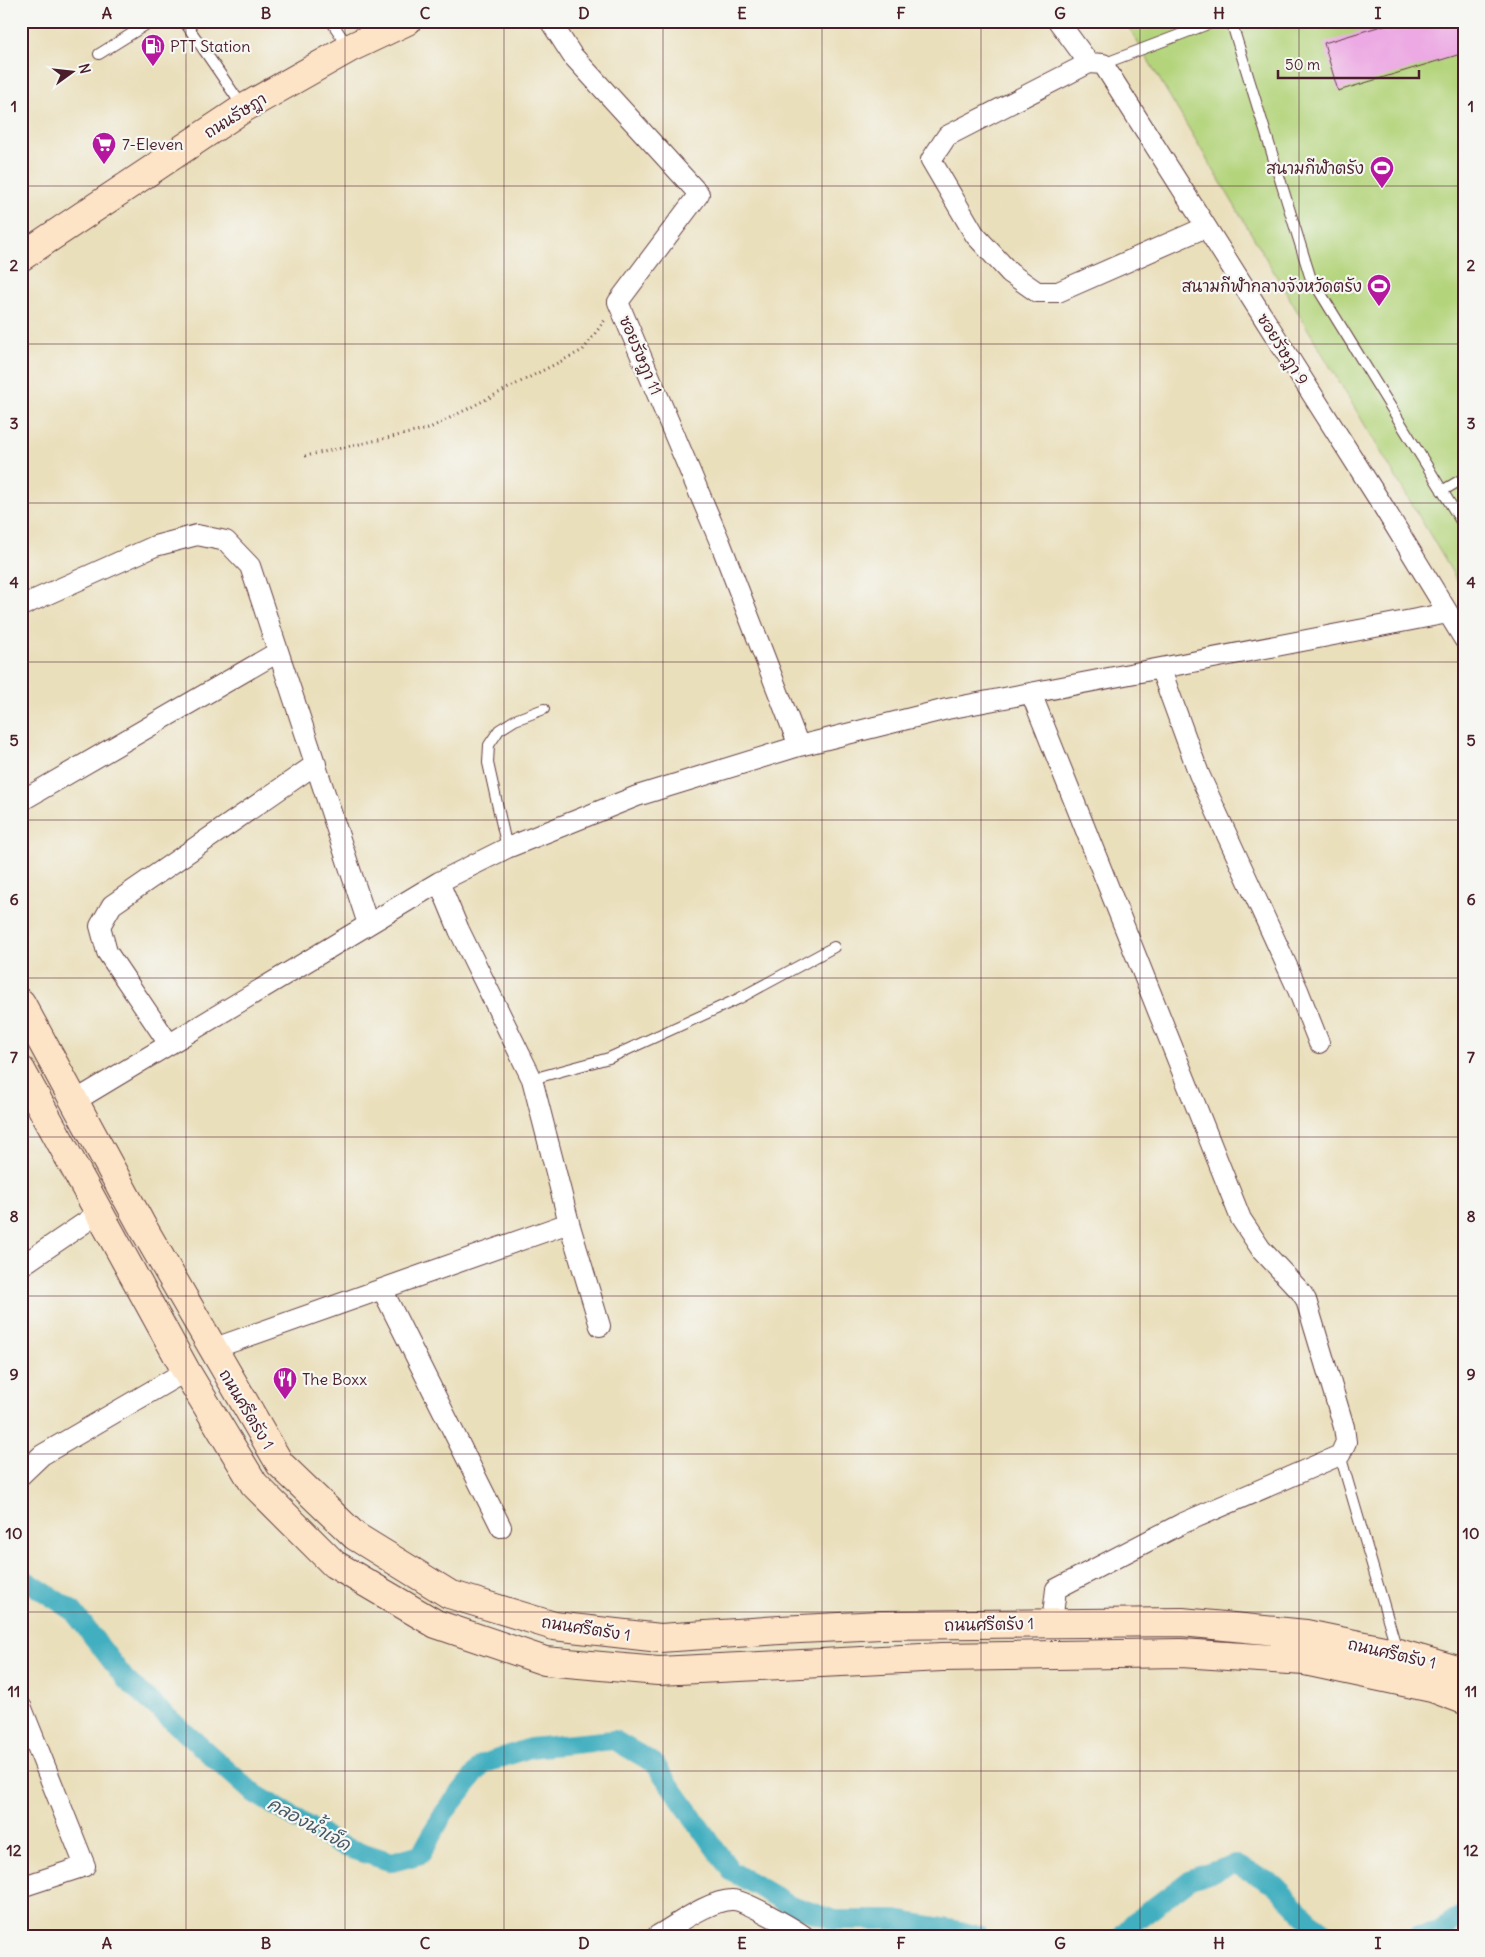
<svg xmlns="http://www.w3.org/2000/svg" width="1485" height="1957" font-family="Delius,'Playpen Sans Thai',sans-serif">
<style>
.green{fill:#b4d47c;stroke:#7f7a54}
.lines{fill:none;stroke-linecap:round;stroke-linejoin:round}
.canal{stroke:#42afc0;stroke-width:20}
.building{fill:#eca9e3}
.lane-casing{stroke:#623c41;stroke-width:12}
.street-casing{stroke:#623c41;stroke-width:22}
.secondary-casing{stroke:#623c41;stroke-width:30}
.path{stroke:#623c41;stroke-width:3;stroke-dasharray:1 4;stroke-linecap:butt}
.lane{stroke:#fff;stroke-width:10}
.street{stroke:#fff;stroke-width:20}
.secondary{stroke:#fee4c6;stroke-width:28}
.grid{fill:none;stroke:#4a1f2b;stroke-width:1;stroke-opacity:0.55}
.labels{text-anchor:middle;stroke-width:4.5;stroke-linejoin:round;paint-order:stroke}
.poi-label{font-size:16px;fill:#4a1f2b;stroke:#f6f6f2;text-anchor:start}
.street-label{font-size:16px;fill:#4a1f2b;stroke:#f6f6f2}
.water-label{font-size:18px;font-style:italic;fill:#475967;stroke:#f6f6f2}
.neatline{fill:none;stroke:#4a1f2b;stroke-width:2}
.grid-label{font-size:16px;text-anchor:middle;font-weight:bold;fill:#4a1f2b}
</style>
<rect width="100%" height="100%" fill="#f6f6f2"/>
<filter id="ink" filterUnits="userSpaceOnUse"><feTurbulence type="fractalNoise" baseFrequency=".02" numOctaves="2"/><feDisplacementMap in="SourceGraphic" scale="10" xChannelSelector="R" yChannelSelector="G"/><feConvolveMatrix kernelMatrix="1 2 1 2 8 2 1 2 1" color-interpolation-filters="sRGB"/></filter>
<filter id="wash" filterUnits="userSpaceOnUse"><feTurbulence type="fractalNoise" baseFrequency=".0096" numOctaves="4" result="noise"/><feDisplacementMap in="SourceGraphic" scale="20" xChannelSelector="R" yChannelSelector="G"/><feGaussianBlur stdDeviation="1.12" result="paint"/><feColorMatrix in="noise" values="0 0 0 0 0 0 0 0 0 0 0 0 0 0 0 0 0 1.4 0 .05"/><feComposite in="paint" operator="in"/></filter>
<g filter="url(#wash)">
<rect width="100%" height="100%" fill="#eadfbb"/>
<path class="green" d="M 1125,21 L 1464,21 L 1464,592 Z"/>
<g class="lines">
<path class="canal" d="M 21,1577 L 73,1611 L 126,1680 L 252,1792 L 339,1845 L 392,1862 L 421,1854 L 444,1813 L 483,1764 L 530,1748 L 614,1740 L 654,1763 L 731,1871 L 788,1904 L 834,1920 L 896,1920 L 961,1931 L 978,1936
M 1121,1936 L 1134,1922 L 1191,1879 L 1235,1864 L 1275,1885 L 1309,1920 L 1331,1936
M 1417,1936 L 1439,1931 L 1464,1914"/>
</g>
<g id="blocks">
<path class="building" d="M 1398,21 L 1464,21 L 1464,53 L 1338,91 L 1324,43 Z"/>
</g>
</g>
<g filter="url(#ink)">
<use href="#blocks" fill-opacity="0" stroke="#623c41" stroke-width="1"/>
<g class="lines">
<defs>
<path id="lane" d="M 184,21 L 243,107
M 331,21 L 349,48
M 1231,21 L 1310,276 L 1464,526
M 99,54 L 152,21
M 1103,64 L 1216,21
M 1442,491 L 1464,478
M 507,848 L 488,763 L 489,745 L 499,730 L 515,720 L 544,709
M 532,1079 L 609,1058 L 738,999 L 834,947
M 1340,1455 L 1397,1650"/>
<path id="street" d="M 550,21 L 572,55 L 699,194 L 618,302 L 720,542 L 799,746
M 1058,21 L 1089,63 L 1103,64 L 1381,503 L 1464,639
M 1089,63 L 947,136 L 931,160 L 975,235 L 1010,273 L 1037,292 L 1058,292 L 1206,227
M 21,606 L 155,546 L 197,535 L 226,541 L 250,566 L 368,924
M 1161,670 L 1199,774 L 1298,990 L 1319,1043
M 1031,693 L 1241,1219 L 1261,1249 L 1301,1292 L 1306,1300 L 1344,1427 L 1346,1442 L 1340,1455 L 1181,1524 L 1056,1589 L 1052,1623
M 21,801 L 278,652
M 439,882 L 459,930 L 532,1079 L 569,1223 L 600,1326
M 169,1044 L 107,952 L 100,926 L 112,905 L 316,764
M 75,1101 L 439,882 L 507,848 L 637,796 L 799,746 L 947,709 L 1448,613
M 21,1266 L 99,1213
M 382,1289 L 501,1527
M 212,1349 L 569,1223
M 21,1475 L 42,1455 L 186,1371
M 21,1706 L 85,1866 L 21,1887
M 657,1936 C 676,1925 711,1899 733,1900 C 744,1900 793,1928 804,1936"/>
<path id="secondary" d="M 21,257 L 244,108 L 350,48 L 407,21
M 21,1003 L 141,1224 L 280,1464 L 355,1536 L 449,1594 L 554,1626 L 660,1638 L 780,1630 L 881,1625 L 1182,1622 L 1306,1634 L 1398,1653 L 1464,1672
M 21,1070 L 186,1371 L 254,1484 L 334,1564 L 436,1624 L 545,1661 L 658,1671 L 942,1657 L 1181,1653 L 1305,1661 L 1432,1688 L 1464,1700"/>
</defs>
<use href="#lane" class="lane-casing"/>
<use href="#street" class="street-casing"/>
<use href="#secondary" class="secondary-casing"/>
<path class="path" d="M 305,456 L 428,429 L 583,350 L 605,320"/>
<use href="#lane" class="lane"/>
<use href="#street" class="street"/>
<use href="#secondary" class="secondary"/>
</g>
</g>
<path class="grid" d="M 186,21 L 186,1936M 345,21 L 345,1936M 504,21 L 504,1936M 663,21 L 663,1936M 822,21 L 822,1936M 981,21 L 981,1936M 1140,21 L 1140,1936M 1299,21 L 1299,1936M 21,186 L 1464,186M 21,344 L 1464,344M 21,503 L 1464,503M 21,662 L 1464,662M 21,820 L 1464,820M 21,978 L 1464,978M 21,1137 L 1464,1137M 21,1296 L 1464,1296M 21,1454 L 1464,1454M 21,1612 L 1464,1612M 21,1771 L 1464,1771"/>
<defs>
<symbol id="fuel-pin" viewBox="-11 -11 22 30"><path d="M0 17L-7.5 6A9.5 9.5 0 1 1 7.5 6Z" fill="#b5179e" stroke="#f6f6f2"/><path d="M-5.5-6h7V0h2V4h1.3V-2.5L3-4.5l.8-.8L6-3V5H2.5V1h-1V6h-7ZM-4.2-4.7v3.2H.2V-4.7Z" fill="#fff"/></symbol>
<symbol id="supermarket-pin" viewBox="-11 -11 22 30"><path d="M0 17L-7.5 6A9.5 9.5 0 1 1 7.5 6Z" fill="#b5179e" stroke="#f6f6f2"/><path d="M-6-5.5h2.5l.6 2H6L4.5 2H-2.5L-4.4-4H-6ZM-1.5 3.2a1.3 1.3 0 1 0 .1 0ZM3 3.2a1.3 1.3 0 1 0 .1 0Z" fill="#fff"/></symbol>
<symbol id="stadium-pin" viewBox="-11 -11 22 30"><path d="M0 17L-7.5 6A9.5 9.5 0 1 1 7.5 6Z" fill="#b5179e" stroke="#f6f6f2"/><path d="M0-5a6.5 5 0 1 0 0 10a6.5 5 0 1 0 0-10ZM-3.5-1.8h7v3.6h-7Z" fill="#fff"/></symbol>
<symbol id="restaurant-pin" viewBox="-11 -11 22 30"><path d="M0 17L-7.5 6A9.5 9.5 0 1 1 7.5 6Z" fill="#b5179e" stroke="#f6f6f2"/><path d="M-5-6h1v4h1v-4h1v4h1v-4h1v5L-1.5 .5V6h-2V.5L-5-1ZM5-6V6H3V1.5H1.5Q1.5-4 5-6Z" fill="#fff"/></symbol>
</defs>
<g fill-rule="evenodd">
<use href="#fuel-pin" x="139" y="32" width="28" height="38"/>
<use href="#supermarket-pin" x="90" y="130" width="28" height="38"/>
<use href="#stadium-pin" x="1368" y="154" width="28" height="38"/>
<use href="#stadium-pin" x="1365" y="272" width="28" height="38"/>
<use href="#restaurant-pin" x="271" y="1365" width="28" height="38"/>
</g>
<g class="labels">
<g class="poi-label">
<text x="170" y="52">PTT Station</text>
<text x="122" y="150">7-Eleven</text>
<text x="1364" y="174" text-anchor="end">สนามกีฬาตรัง</text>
<text x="1362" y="292" text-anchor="end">สนามกีฬากลางจังหวัดตรัง</text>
<text x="302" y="1385">The Boxx</text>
</g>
<g class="street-label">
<text transform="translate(235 115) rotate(-32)" y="6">ถนนรัษฎา</text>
<text transform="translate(1283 349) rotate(58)" y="6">ซอยรัษฎา 9</text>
<text transform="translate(641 355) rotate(67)" y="6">ซอยรัษฎา 11</text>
<text transform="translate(247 1409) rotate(59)" y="6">ถนนศรีตรัง 1</text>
<text transform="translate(989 1624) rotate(-1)" y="6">ถนนศรีตรัง 1</text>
<text transform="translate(586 1628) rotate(9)" y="6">ถนนศรีตรัง 1</text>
<text transform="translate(1392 1653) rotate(13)" y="6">ถนนศรีตรัง 1</text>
</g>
<g class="water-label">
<text transform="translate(309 1824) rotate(29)" y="6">คลองน้ำเจ็ด</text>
</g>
</g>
<rect width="1485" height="1957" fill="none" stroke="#f6f6f2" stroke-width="55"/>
<g transform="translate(72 72) rotate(75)" stroke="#f6f6f2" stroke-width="4" paint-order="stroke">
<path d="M0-4L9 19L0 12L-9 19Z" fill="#4a1f2b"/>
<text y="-8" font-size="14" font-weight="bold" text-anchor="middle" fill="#4a1f2b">N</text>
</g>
<path d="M1278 70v8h141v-8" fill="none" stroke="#4a1f2b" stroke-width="2.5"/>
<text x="1285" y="70" font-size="15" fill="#4a1f2b" stroke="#f6f6f2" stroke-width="4" paint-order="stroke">50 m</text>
<rect x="28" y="28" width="1430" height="1902" class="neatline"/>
<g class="grid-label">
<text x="107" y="19">A</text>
<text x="266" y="19">B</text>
<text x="425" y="19">C</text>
<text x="584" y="19">D</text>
<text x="742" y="19">E</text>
<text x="901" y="19">F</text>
<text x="1060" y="19">G</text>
<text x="1219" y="19">H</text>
<text x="1378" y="19">I</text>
<text x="14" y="112">1</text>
<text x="1471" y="112">1</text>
<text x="14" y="271">2</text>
<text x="1471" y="271">2</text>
<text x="14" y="429">3</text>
<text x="1471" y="429">3</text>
<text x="14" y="588">4</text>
<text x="1471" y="588">4</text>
<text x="14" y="746">5</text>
<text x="1471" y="746">5</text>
<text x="14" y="905">6</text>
<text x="1471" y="905">6</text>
<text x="14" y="1063">7</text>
<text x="1471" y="1063">7</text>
<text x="14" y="1222">8</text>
<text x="1471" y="1222">8</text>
<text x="14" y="1380">9</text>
<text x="1471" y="1380">9</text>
<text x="14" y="1539">10</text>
<text x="1471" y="1539">10</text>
<text x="14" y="1697">11</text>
<text x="1471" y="1697">11</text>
<text x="14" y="1856">12</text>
<text x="1471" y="1856">12</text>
<text x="107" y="1949">A</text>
<text x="266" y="1949">B</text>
<text x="425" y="1949">C</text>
<text x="584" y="1949">D</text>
<text x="742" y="1949">E</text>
<text x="901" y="1949">F</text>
<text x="1060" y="1949">G</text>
<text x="1219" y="1949">H</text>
<text x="1378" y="1949">I</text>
</g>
</svg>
